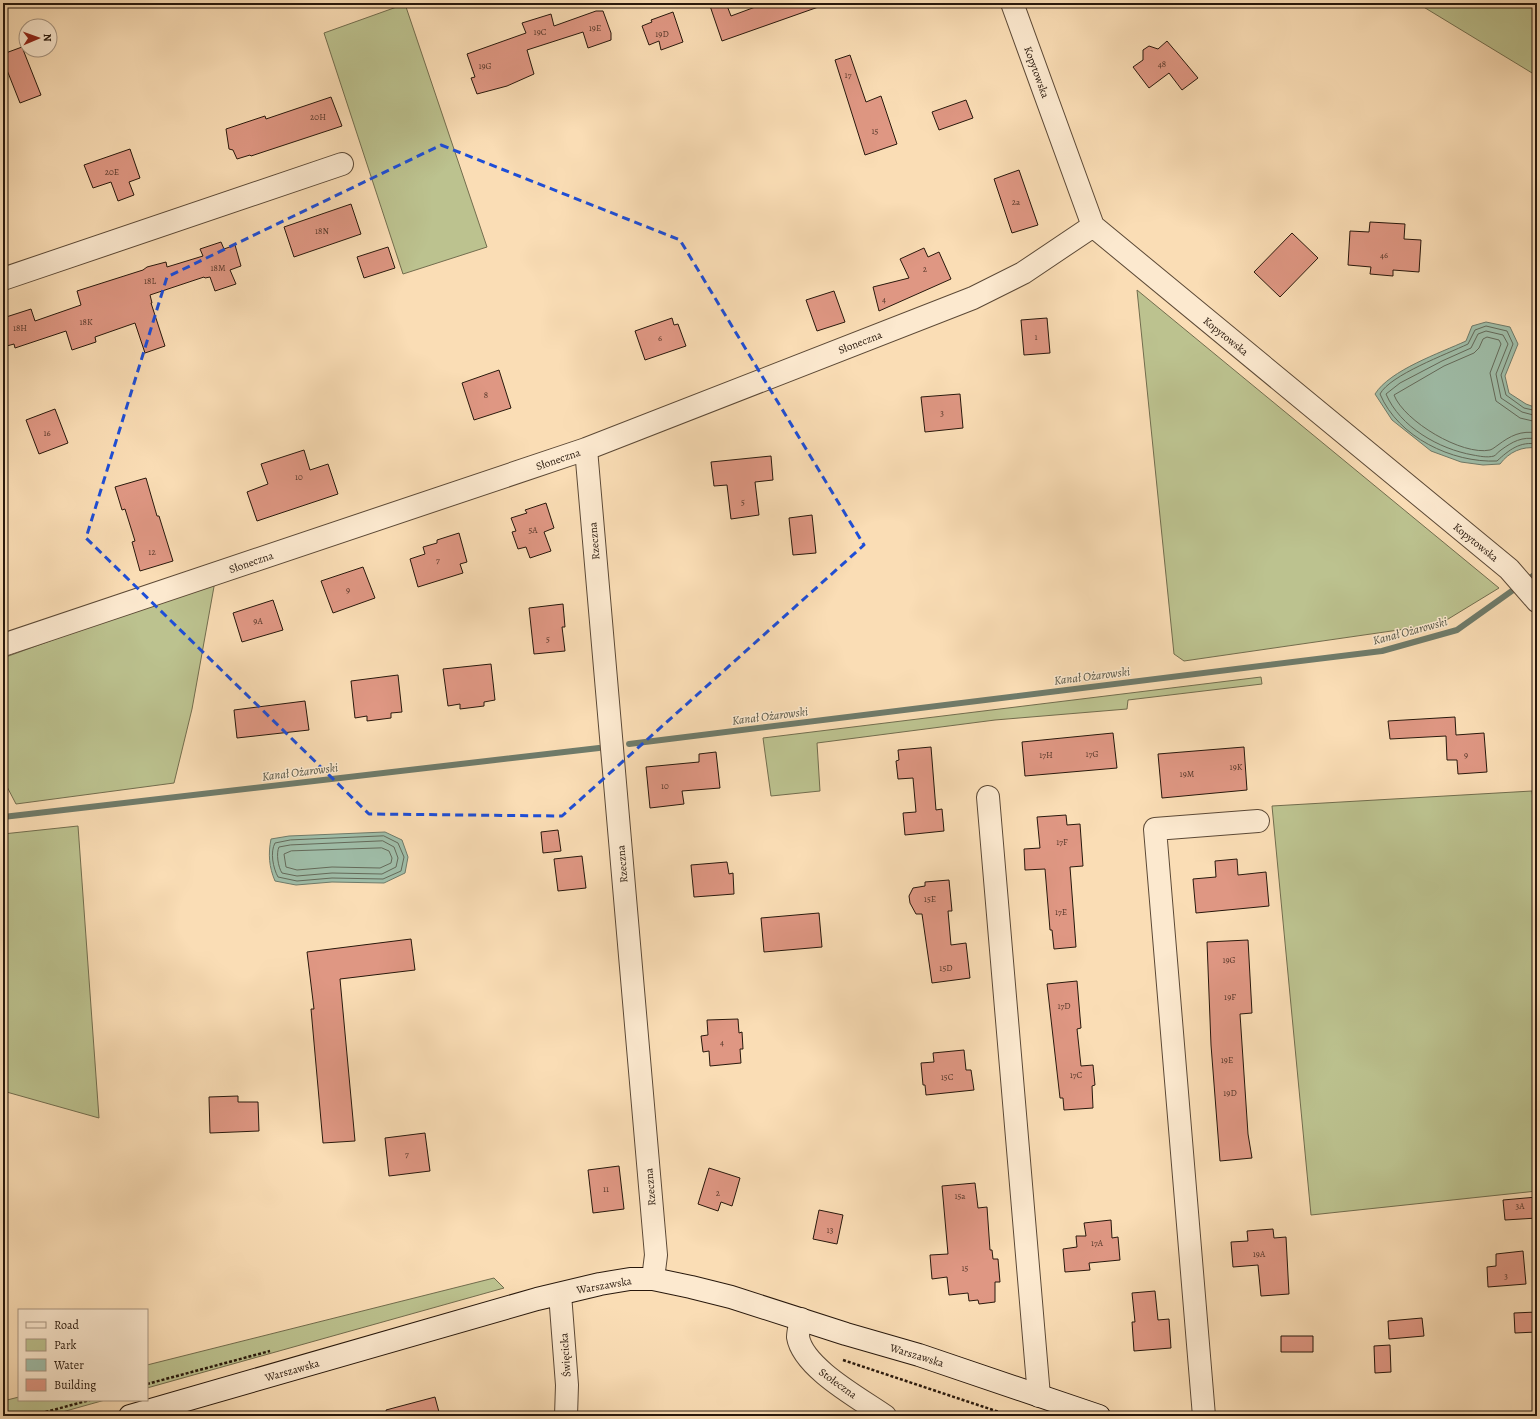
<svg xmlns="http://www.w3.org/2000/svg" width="1540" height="1419" font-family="Alegreya,serif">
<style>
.green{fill:#bcc28f;stroke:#726d4e}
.water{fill:#9fbda8;stroke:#6f7b6a}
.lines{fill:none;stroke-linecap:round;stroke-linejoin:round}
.shore{stroke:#646a5a;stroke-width:1}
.stream{stroke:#6f7b6a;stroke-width:6}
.building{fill:#df9783;stroke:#28180c}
.minor-casing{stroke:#5c4936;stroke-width:24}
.secondary-casing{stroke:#28180c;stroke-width:24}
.path{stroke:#28180c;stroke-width:2.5;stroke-dasharray:3 2;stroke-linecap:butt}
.minor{stroke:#fce9cf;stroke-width:22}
.secondary{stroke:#fce9cf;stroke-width:22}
.marked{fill:none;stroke:#1d4ed8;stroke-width:3;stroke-dasharray:8 5;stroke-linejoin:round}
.labels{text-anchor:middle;stroke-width:3;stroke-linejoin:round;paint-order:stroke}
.number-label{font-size:9px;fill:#56382a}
.street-label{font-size:11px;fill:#28180c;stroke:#fce9cf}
.water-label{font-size:12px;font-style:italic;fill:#525243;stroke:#fce9cf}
</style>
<rect width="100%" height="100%" fill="#faddb5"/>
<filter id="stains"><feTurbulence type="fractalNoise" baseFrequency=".005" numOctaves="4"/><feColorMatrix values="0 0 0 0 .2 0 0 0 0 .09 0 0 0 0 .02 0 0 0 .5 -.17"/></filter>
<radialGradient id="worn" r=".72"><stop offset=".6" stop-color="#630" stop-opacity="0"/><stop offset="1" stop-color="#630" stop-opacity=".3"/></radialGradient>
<path class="green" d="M 1417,3 L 1537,3 L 1537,76 Z
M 405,4 L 487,247 L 403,274 L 324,33 Z
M 1137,290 L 1499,588 L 1440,624 L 1184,661 L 1174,654 Z
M 215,581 L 192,709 L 174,783 L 16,804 L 3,779 L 3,658 Z
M 1261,677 L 1262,684 L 1128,700 L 1127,709 L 995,720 L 817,743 L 820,791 L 771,796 L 763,738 Z
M 1532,791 L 1537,837 L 1537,1191 L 1311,1215 L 1272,806 Z
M 78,826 L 99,1118 L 3,1091 L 3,834 Z
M 494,1278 L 504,1288 L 147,1388 L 147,1365 Z
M 19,1397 L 19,1400 L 105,1400 L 48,1416 L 3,1416 L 3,1401 Z"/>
<path class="water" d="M 1486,322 L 1510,327 L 1518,344 L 1505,376 L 1509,393 L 1526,404 L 1537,408 L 1537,448 C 1522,446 1509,452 1500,464 L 1483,465 L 1461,462 L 1431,451 L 1392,420 L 1375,394 C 1390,370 1440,353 1466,341 L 1472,326 Z
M 385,832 L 402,840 L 408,857 L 405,873 L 384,883 L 332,882 L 296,885 L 275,881 C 269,867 268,854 271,839 L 289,836 Z"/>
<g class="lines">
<path class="shore" d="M 1537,411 L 1524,408 L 1506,395 L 1501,375 L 1513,344 L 1507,331 L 1486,326 L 1475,330 L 1468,344 C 1447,354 1390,375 1380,394 C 1398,437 1452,463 1497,461 C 1509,450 1520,441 1537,444
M 1537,416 L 1522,412 L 1501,398 L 1496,374 L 1508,344 L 1503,335 L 1486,331 L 1478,334 L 1471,348 L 1442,361 L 1400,383 L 1386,394 C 1400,427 1439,449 1473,455 C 1479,456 1487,458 1494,456 C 1496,455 1498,452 1501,450 C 1512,442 1522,436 1537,439
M 1537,422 L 1520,418 L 1496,401 L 1490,373 L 1501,344 L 1499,340 L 1487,337 L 1483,339 L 1479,348 L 1474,353 L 1444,366 L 1394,395 C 1404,421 1462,456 1490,450 C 1493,449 1495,447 1498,445 C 1510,436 1521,430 1537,433
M 384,836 L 398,843 L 404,857 L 401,871 L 383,879 L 332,878 L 297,881 L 278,877 C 273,868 270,852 275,843 L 290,840 Z
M 383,841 L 394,847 L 398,858 L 396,867 L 382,874 L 332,873 L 297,876 L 282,873 C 278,867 276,853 279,847 L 290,845 Z
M 382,848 L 389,851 L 392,858 L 391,863 L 380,868 L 332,867 L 297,870 L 286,867 L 284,854 L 291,851 Z"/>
<path class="stream" d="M 629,744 L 1382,651 L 1457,630 L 1537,573
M 3,817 L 599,748"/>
</g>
<path class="building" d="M 709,3 L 726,3 L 731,16 L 766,3 L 823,3 L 824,5 L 722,41 Z
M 596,11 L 603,11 L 611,33 L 611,40 L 588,48 L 583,32 L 527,50 L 534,74 L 507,86 L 477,94 L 471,78 L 475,77 L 467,54 L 526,33 L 522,23 L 551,14 L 554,26 Z
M 673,12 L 683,42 L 661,50 L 659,41 L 649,45 L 642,26 L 652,22 L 651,20 Z
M 1167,41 L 1198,78 L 1182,90 L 1169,73 L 1149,88 L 1133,67 L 1143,60 L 1143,50 L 1149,46 L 1158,49 Z
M 22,47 L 41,95 L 20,103 L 3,60 L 3,54 Z
M 850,55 L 866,102 L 881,96 L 897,144 L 865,155 L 835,60 Z
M 331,97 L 342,126 L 251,156 L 250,155 L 237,159 L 233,150 L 229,149 L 226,129 L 265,116 L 266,119 Z
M 966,100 L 973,118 L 939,130 L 932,112 Z
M 130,149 L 140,178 L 129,182 L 134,195 L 118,201 L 111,182 L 93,188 L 84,165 Z
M 1019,170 L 1038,225 L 1012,233 L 994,179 Z
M 351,204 L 361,234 L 294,257 L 284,227 Z
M 1370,222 L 1405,224 L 1404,239 L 1421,240 L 1419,272 L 1393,270 L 1393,276 L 1370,274 L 1371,267 L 1348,265 L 1350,231 L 1369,232 Z
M 1292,233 L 1318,258 L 1280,297 L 1254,272 Z
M 221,242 L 224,249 L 235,245 L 241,266 L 230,270 L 236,284 L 215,291 L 210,277 L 205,278 L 204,277 L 150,295 L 152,303 L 151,303 L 165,346 L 145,353 L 135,323 L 95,337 L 96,342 L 72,350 L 66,331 L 15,348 L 14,344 L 3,347 L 3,318 L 31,309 L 35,321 L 81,305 L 77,291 L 143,270 L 147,267 L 166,262 L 167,267 L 203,256 L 200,249 Z
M 388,247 L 395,268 L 364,278 L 357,257 Z
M 924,248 L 928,257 L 939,252 L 951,279 L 879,311 L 873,287 L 909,278 L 900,259 Z
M 834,291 L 845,322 L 817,331 L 806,300 Z
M 672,318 L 674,325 L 678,324 L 686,346 L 645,360 L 635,331 Z
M 1047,318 L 1050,353 L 1024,355 L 1021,320 Z
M 499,370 L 511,408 L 474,420 L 462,383 Z
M 960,394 L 963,428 L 925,432 L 921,397 Z
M 55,409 L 68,443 L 39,454 L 26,420 Z
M 304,450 L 310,470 L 328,464 L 338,494 L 257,521 L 247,492 L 268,484 L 261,464 Z
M 771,456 L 773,480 L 755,482 L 759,515 L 731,519 L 727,485 L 714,486 L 711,462 Z
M 146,478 L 157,516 L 159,516 L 173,561 L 140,571 L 132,542 L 135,541 L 125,509 L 122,510 L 115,487 Z
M 546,503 L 554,528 L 544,532 L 551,551 L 530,558 L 526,547 L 518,549 L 512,532 L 516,531 L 511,518 L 527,513 L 525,510 Z
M 812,515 L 816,553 L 793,555 L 789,518 Z
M 459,533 L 467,562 L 460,564 L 463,573 L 418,587 L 410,559 L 425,554 L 423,547 L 437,543 L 437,540 Z
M 363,567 L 375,598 L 333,613 L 321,581 Z
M 273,600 L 283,630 L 242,642 L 233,613 Z
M 563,604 L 565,627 L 562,627 L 565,651 L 534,654 L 529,608 Z
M 491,664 L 495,700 L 484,702 L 484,706 L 460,709 L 460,704 L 448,706 L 443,669 Z
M 398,675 L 402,712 L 391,713 L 391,718 L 367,721 L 367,716 L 355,718 L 351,681 Z
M 305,701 L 309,730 L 237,738 L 234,710 Z
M 1455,717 L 1456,735 L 1484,733 L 1487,772 L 1458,774 L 1457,760 L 1447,760 L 1446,736 L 1390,739 L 1388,721 Z
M 1113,733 L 1117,768 L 1025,776 L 1022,742 Z
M 931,747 L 936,810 L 942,809 L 944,831 L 905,835 L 903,813 L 916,812 L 913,778 L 898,779 L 896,761 L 899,760 L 898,750 Z
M 1244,747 L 1247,790 L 1162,798 L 1158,754 Z
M 716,752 L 720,788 L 682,791 L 684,804 L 650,808 L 646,767 L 699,762 L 699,754 Z
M 1066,815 L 1067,825 L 1080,824 L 1083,866 L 1070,867 L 1076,947 L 1054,949 L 1052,930 L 1050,930 L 1045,869 L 1025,870 L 1024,849 L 1040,848 L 1037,817 Z
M 558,830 L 561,851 L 543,853 L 541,832 Z
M 582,856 L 586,888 L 558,891 L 554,859 Z
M 1237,859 L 1238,875 L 1266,872 L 1269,906 L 1196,913 L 1193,879 L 1216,877 L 1215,861 Z
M 727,862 L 729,874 L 733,873 L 734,894 L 694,897 L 691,865 Z
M 949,880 L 952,911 L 948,911 L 951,945 L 966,943 L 970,978 L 932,983 L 922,914 L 916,914 L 910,903 L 909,896 L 913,888 L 925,886 L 925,882 Z
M 819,913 L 822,947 L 764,952 L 761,918 Z
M 411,939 L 415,970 L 340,979 L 355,1141 L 323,1143 L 311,1009 L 314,1009 L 307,952 Z
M 1248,940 L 1252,1013 L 1240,1014 L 1248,1134 L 1252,1158 L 1220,1161 L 1211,1045 L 1207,942 Z
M 1077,981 L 1081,1028 L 1077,1029 L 1081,1066 L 1093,1065 L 1095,1085 L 1092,1086 L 1093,1108 L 1064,1110 L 1063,1098 L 1060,1098 L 1047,984 Z
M 738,1019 L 739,1033 L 742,1032 L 743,1049 L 740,1049 L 741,1063 L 710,1066 L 709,1051 L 703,1052 L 701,1036 L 708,1035 L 707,1020 Z
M 964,1050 L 966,1070 L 971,1070 L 974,1090 L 926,1095 L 925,1085 L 923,1085 L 921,1063 L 934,1062 L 933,1053 Z
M 238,1096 L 238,1102 L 258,1102 L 259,1131 L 210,1133 L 209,1097 Z
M 425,1133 L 430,1171 L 389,1176 L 385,1138 Z
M 619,1166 L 624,1209 L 593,1213 L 588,1170 Z
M 709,1168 L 740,1178 L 732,1206 L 721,1202 L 718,1211 L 698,1204 Z
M 975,1183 L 978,1208 L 987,1207 L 990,1250 L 992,1250 L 993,1259 L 998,1259 L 1000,1282 L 995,1282 L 995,1302 L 979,1304 L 978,1300 L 969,1301 L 968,1293 L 949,1295 L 947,1277 L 932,1279 L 930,1255 L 948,1254 L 942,1186 Z
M 1537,1197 L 1537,1218 L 1505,1220 L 1503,1200 Z
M 819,1210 L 843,1215 L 837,1244 L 813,1239 Z
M 1111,1220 L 1112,1238 L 1118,1237 L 1120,1260 L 1089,1263 L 1090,1270 L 1065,1272 L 1063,1249 L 1077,1247 L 1076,1236 L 1086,1236 L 1084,1223 Z
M 1273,1229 L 1274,1238 L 1286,1237 L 1289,1294 L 1261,1296 L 1258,1265 L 1233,1267 L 1231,1242 L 1248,1241 L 1247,1231 Z
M 1523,1251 L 1526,1284 L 1488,1287 L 1487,1267 L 1496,1266 L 1496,1254 Z
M 1155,1291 L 1158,1320 L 1169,1319 L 1171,1348 L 1134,1351 L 1132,1322 L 1135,1322 L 1132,1293 Z
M 1537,1312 L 1537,1332 L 1515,1333 L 1514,1313 Z
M 1422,1318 L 1424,1336 L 1389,1339 L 1388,1321 Z
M 1281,1336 L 1313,1336 L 1313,1352 L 1281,1352 Z
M 1390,1345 L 1391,1372 L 1375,1373 L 1374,1346 Z
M 435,1397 L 440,1416 L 387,1416 L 386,1410 Z"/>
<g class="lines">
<defs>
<path id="minor" d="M 1012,3 L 1093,226 L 1509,569 L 1537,601
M 3,279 L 342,164
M 586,449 L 656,1255 L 653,1279
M 3,645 L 586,449 L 973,298 L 1023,273 L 1093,226
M 988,797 L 1039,1396
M 560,1294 L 567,1385 L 566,1416
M 801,1319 C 800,1325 798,1332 798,1337 C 803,1368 861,1399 885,1416
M 1204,1416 L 1155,829 L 1258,821"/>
<path id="secondary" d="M 130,1416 L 537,1299 L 600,1284 L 630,1279 L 653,1279 L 691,1287 L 731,1297 L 846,1334 L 919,1355 L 1099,1416"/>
</defs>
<use href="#minor" class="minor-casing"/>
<use href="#secondary" class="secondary-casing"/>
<path class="path" d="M 843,1360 L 1011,1416
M 147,1384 L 270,1351
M 31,1416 L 90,1400"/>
<use href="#minor" class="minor"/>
<use href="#secondary" class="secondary"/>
</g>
<path class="marked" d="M 441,145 L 680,240 L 864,545 L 562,816 L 369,814 L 86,538 L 167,277 Z"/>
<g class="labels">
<g class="number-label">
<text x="595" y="31">19E</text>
<text x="540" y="35">19C</text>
<text x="662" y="37">19D</text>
<text x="1162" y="67">48</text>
<text x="485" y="69">19G</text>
<text x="848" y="78">17</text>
<text x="318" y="120">20H</text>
<text x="875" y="134">15</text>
<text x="112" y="175">20E</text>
<text x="1016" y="205">2a</text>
<text x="322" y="234">18N</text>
<text x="1384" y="258">46</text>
<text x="218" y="271">18M</text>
<text x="925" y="272">2</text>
<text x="150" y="284">18L</text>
<text x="884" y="302">4</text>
<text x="86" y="325">18K</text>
<text x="20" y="331">18H</text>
<text x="1036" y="340">1</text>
<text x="660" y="341">6</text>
<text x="486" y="398">8</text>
<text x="942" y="416">3</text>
<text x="47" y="436">16</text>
<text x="299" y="480">10</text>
<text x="743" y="505">5</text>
<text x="533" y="533">5A</text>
<text x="152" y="555">12</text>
<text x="438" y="563">7</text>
<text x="348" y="593">9</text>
<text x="258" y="624">9A</text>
<text x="548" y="642">5</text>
<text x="1092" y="757">17G</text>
<text x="1046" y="758">17H</text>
<text x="1466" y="758">9</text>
<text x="1236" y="770">19K</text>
<text x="1187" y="777">19M</text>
<text x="665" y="789">10</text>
<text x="1062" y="845">17F</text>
<text x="930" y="902">15E</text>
<text x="1061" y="915">17E</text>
<text x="1229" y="963">19G</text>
<text x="946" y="971">15D</text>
<text x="1230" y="1000">19F</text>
<text x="1064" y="1009">17D</text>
<text x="722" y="1045">4</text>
<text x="1227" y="1063">19E</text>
<text x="1076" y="1078">17C</text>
<text x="947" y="1080">15C</text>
<text x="1230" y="1096">19D</text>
<text x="407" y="1157">7</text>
<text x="606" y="1192">11</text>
<text x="718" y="1196">2</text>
<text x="960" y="1199">15a</text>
<text x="1520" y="1209">3A</text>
<text x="830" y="1233">13</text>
<text x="1097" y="1246">17A</text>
<text x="1259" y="1257">19A</text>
<text x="965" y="1271">15</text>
<text x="1506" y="1279">3</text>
</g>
<g class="street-label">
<text transform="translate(1037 72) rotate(70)" y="4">Kopytowska</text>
<text transform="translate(1226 336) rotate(39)" y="4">Kopytowska</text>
<text transform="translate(860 342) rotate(-21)" y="4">Słoneczna</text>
<text transform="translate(558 459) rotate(-19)" y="4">Słoneczna</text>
<text transform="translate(594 541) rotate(-95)" y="4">Rzeczna</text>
<text transform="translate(1476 542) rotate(39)" y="4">Kopytowska</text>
<text transform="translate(251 562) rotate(-19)" y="4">Słoneczna</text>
<text transform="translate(622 864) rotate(-95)" y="4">Rzeczna</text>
<text transform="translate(650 1187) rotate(-95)" y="4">Rzeczna</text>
<text transform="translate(604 1285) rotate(-10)" y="4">Warszawska</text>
<text transform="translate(565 1355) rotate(-94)" y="4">Święcicka</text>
<text transform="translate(917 1355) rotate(17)" y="4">Warszawska</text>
<text transform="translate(292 1370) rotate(-16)" y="4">Warszawska</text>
<text transform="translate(838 1383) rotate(36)" y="4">Stołeczna</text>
</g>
<g class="water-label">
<text transform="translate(1410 631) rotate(-15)" y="4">Kanał Ożarowski</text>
<text transform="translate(1092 676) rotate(-7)" y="4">Kanał Ożarowski</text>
<text transform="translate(770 716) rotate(-7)" y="4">Kanał Ożarowski</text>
<text transform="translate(300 772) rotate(-7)" y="4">Kanał Ożarowski</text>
</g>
</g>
<rect width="1540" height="1419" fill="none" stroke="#faddb5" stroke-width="16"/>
<rect x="4" y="4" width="1532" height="1411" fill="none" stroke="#28180c" stroke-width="2"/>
<rect x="8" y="8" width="1524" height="1403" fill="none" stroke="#28180c"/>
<rect x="18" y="1309" width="130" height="92" fill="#fce9cf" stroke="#a79581"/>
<rect x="26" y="1322" width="20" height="6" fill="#fce9cf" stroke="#a79581"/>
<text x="54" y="1329" font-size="12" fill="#28180c">Road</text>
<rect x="26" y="1339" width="20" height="12" fill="#bcc28f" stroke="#a79581"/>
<text x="54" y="1349" font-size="12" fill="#28180c">Park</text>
<rect x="26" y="1359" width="20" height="12" fill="#9fbda8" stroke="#a79581"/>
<text x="54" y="1369" font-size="12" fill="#28180c">Water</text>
<rect x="26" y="1379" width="20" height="12" fill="#df9783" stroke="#a79581"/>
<text x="54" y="1389" font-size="12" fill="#28180c">Building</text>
<g transform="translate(38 38) rotate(88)"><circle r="19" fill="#fce9cf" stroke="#a79581"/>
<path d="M0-3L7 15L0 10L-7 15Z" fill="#8f2418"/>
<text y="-6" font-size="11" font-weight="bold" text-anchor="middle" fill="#28180c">N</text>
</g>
<rect width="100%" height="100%" filter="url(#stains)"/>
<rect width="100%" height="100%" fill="url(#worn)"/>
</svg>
